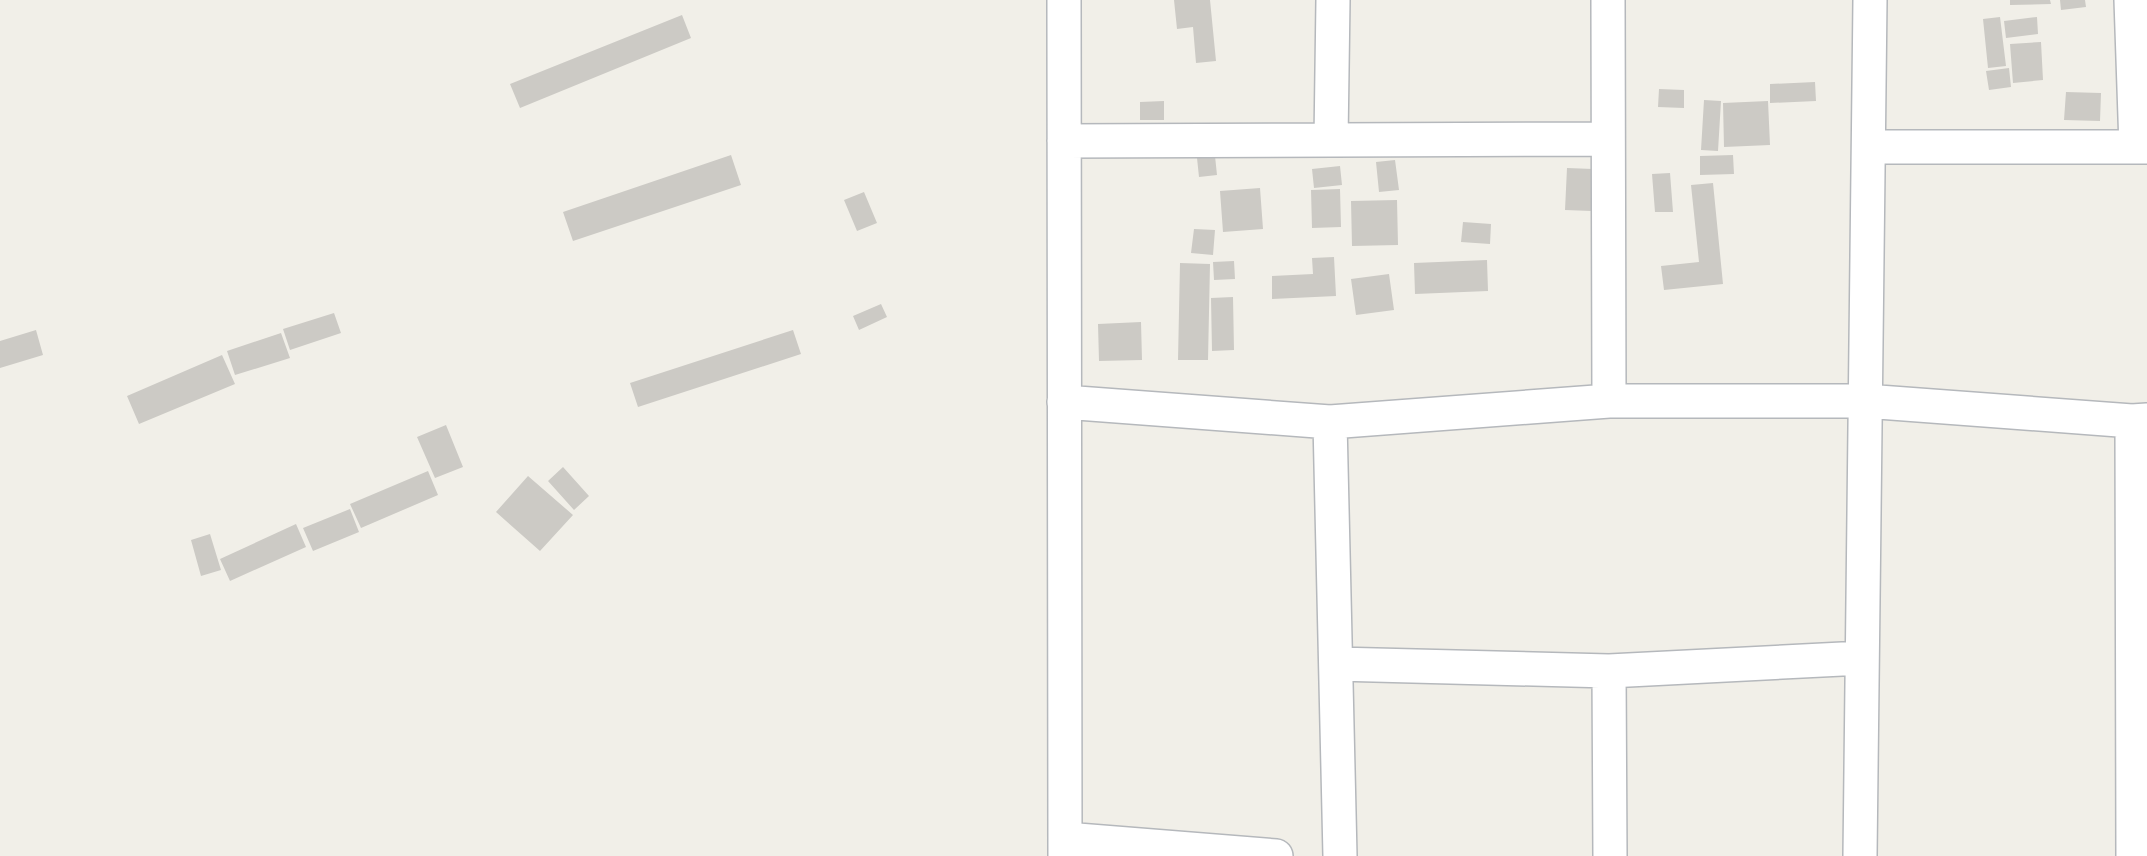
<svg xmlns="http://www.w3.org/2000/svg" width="2147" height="856" font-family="Signika,sans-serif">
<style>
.building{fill:#cccac5}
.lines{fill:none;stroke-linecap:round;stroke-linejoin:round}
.street-casing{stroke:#b5b8bc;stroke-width:36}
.street{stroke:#fff;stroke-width:33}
</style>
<rect width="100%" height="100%" fill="#f1efe8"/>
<path class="building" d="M 1174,0 L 1210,0 L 1216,61 L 1196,63 L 1193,27 L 1177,29 Z
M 2010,0 L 2050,0 L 2051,4 L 2010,5 Z
M 2060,0 L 2085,0 L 2086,7 L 2061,10 Z
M 682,15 L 691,38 L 520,108 L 510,84 Z
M 2000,17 L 2006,66 L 1988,68 L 1983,19 Z
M 2037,17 L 2038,34 L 2006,38 L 2004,21 Z
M 2041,42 L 2043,80 L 2013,83 L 2010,44 Z
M 2009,68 L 2011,87 L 1989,90 L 1986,71 Z
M 1815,82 L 1816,101 L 1770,103 L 1770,84 Z
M 1659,89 L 1684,90 L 1684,108 L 1658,107 Z
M 2066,92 L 2101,93 L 2100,121 L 2064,120 Z
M 1704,100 L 1721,101 L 1718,151 L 1701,150 Z
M 1164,101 L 1164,120 L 1140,120 L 1140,102 Z
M 1768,101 L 1770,145 L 1724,147 L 1723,103 Z
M 731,155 L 741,185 L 573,241 L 563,212 Z
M 1733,155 L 1734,174 L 1700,175 L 1700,156 Z
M 1215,156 L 1217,175 L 1199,177 L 1197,158 Z
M 1395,160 L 1399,190 L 1379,192 L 1376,162 Z
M 1340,166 L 1342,185 L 1314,188 L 1312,169 Z
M 1567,168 L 1593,169 L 1592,211 L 1565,210 Z
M 1670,173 L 1673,212 L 1655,212 L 1652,174 Z
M 1713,183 L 1723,284 L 1664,290 L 1661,266 L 1699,262 L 1691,185 Z
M 1260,188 L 1263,229 L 1223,232 L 1220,191 Z
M 1340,189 L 1341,227 L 1312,228 L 1311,190 Z
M 864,192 L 877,223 L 857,231 L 844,200 Z
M 1397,200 L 1398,245 L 1352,246 L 1351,201 Z
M 1463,222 L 1491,224 L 1490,244 L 1461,242 Z
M 1194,229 L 1215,230 L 1213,255 L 1191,253 Z
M 1334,257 L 1336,296 L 1272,299 L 1272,276 L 1313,274 L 1312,258 Z
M 1487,260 L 1488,291 L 1415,294 L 1414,263 Z
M 1234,261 L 1235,279 L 1214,280 L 1213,262 Z
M 1180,263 L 1210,264 L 1208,360 L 1178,360 Z
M 1389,274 L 1394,310 L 1356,315 L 1351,279 Z
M 1233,297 L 1234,350 L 1212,351 L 1211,298 Z
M 881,304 L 887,317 L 859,330 L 853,316 Z
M 334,313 L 341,333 L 290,350 L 283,329 Z
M 1141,322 L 1142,360 L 1099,361 L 1098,324 Z
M 36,330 L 43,355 L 0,368 L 0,341 Z
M 793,330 L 801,354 L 638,407 L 630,383 Z
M 281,333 L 290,358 L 235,375 L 227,351 Z
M 222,355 L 235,384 L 139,424 L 127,396 Z
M 446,425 L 463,467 L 435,478 L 417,437 Z
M 563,467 L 589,496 L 574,510 L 548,481 Z
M 428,471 L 438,495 L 361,528 L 350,504 Z
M 528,476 L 573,515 L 540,551 L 496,512 Z
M 350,509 L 359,532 L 313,551 L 303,528 Z
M 296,524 L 306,547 L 230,581 L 220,559 Z
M 210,534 L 221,570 L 201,576 L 191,540 Z"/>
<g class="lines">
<defs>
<path id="street" d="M 1064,0 L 1065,856
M 1608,0 L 1609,401
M 2131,0 L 2136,147
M 1331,140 L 1333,0
M 1064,141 L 1608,139
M 1869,147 L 2147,147
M 1064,402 L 1330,422 L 1609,401 L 1865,401 L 2132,421 L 2147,420
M 2132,421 L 2133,856
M 1330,422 L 1340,856
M 1336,664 L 1609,671 L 1862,658
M 1609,671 L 1610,856
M 1065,839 L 1276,856
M 1860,856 L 1870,0"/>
</defs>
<use href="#street" class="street-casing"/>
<use href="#street" class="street"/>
</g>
</svg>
